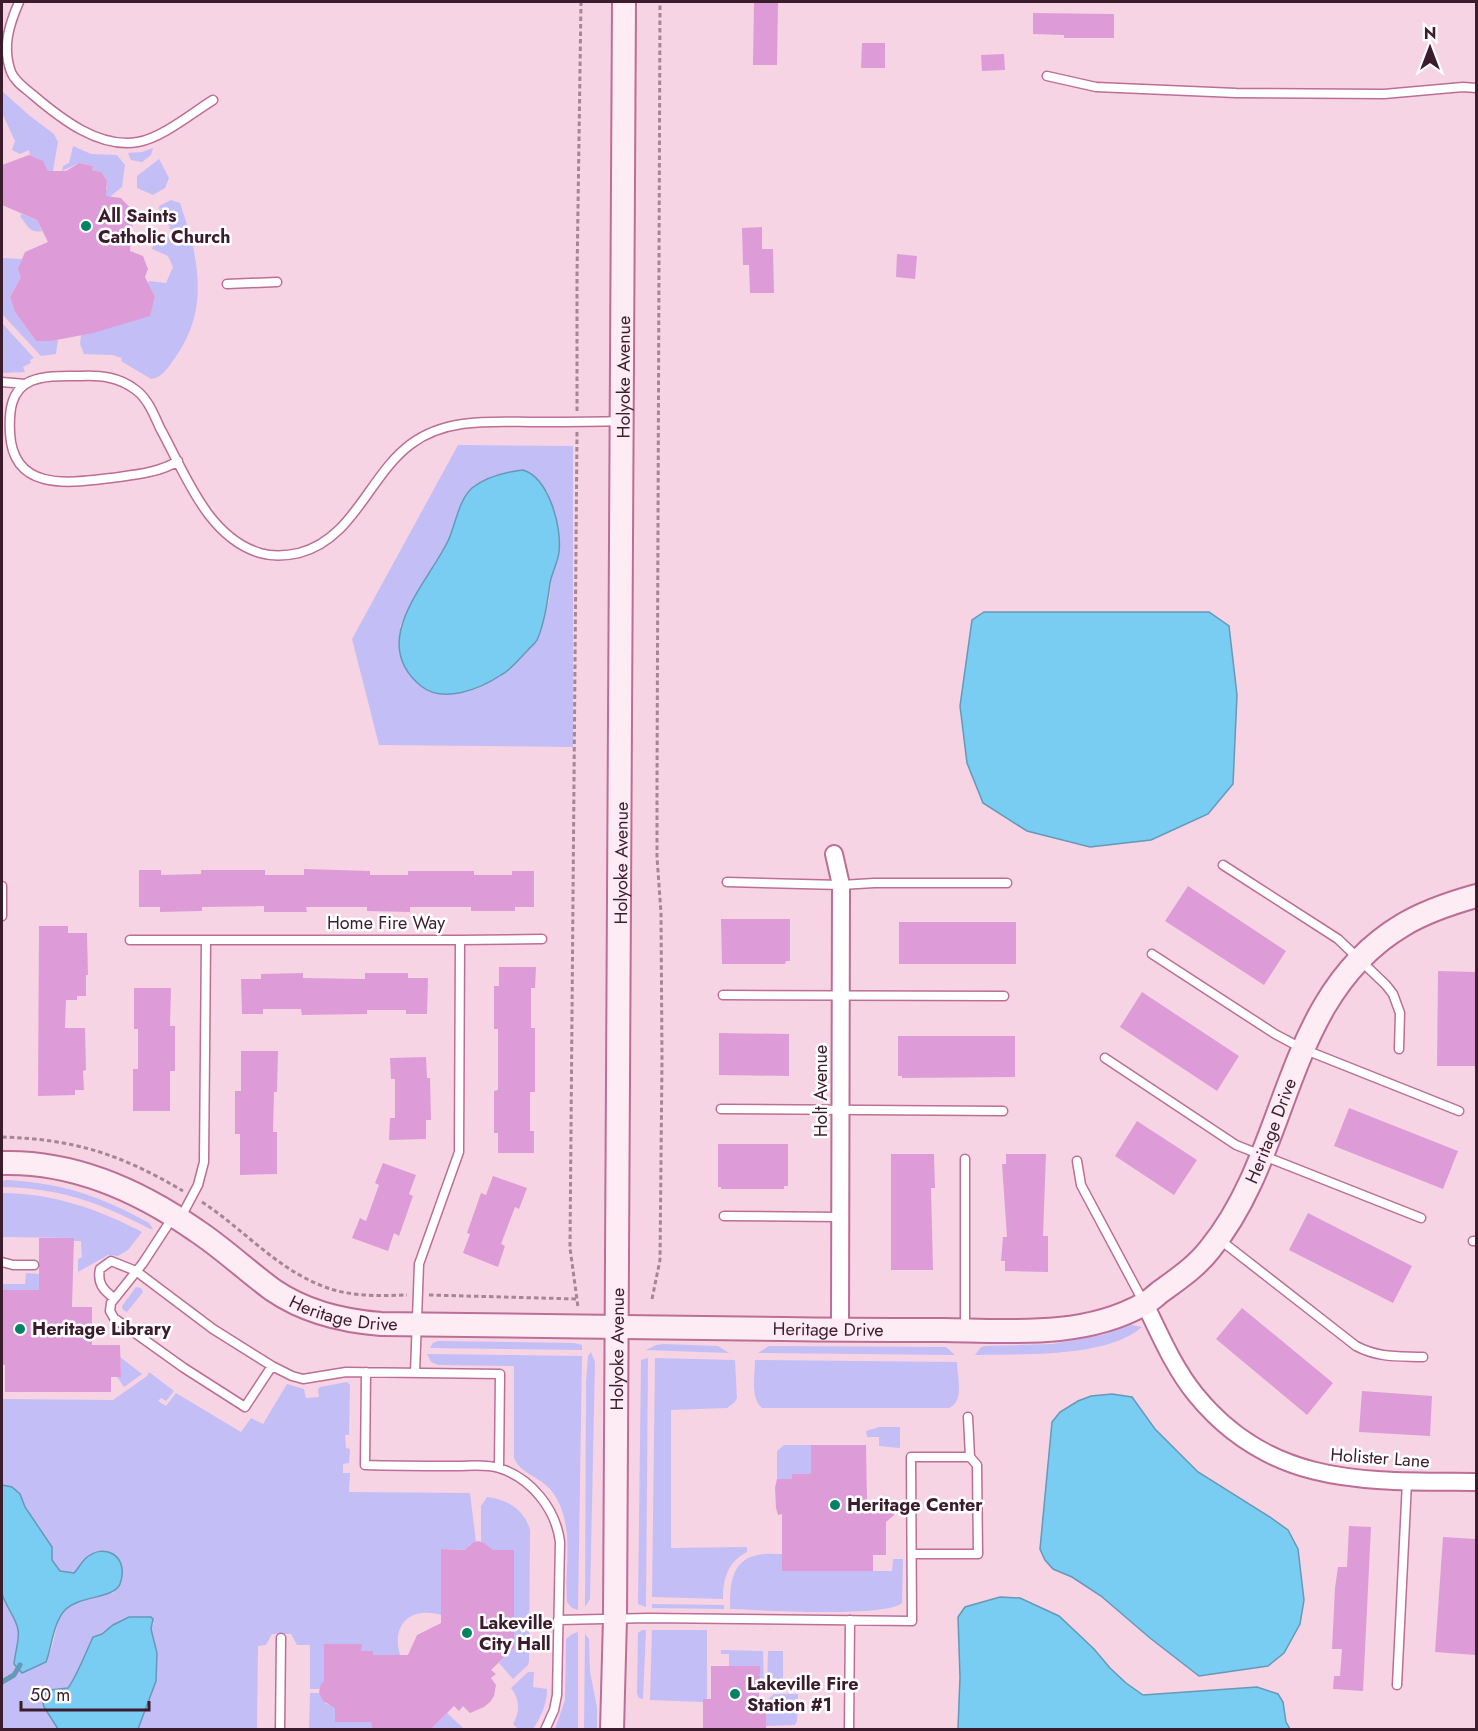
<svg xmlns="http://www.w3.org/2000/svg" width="1478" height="1731" font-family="Jost,sans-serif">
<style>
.green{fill:#c3bef5;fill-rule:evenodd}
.water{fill:#79cdf3;stroke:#6698b7;stroke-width:1.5}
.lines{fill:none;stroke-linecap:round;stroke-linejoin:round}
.stream{stroke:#6698b7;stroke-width:5}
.building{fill:#dd9cd8}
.lane-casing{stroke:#bc6e95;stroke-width:11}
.street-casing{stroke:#bc6e95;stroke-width:20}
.secondary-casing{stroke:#bc6e95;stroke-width:26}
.path{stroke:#a68595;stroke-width:3;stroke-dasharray:4.5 3;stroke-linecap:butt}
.lane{stroke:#fff;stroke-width:8}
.street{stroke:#fff;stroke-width:16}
.secondary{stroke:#fdecf4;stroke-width:22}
.poi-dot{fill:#008364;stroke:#fff;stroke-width:2}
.labels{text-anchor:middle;stroke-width:5;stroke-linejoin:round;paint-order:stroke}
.poi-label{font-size:18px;font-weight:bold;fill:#3b1c2c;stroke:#fff;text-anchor:start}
.street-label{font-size:18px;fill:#3b1c2c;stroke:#fff}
</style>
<rect width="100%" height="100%" fill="#f7d4e4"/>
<path class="green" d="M 2,91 L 30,116 L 54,134 L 58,142 L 53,171 L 48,171 L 42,161 L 30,156 L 29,150 L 20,154 L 12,150 L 15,141 L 2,113 Z
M 73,146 L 91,154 L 117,155 L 125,165 L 122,187 L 106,200 L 101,193 L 107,189 L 107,180 L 101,172 L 92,170 L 93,166 L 79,163 L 62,171 L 63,166 L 69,163 Z
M 153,148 L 151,155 L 142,162 L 131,160 L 128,153 L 142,152 Z
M 159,159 L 169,178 L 165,188 L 153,195 L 137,188 L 137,176 Z
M 171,200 L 180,203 L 188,228 L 185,232 L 169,229 L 170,226 L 160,216 L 159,206 Z
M 22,214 L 37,220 L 42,231 C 30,234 27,225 20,216 Z
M 165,237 L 184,240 L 193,246 C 202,291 200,324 172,362 C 167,369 161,378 151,379 L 121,361 L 122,358 L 112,355 L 84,354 L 80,344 L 81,335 L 150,315 L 155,297 L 148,284 L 149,281 L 166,283 L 173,267 L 168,256 L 152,249 L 155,240 Z
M 2,258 L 22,259 L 21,277 L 10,297 L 15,312 L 36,341 L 58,340 L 56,354 L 41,356 L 2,314 Z
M 2,323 L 34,358 L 30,360 L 31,363 L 23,367 L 25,372 L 2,373 Z
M 458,445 L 573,446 L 573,747 L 379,745 L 352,639 ZM 513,471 L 547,491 L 555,517 L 560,545 L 551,581 L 549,601 L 536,641 L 517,662 L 502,675 L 470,690 L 441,694 L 428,691 L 419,685 L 400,626 L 415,595 L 423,584 L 448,541 L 462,500 L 472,489 L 484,480 Z
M 7,1180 C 65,1184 98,1195 149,1223 L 153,1229 L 150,1229 C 99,1202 59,1188 2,1187 L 2,1181 Z
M 2,1193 C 52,1193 98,1209 142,1232 L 128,1250 L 118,1256 L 108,1255 L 78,1272 L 78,1259 L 82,1257 L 81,1241 L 74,1241 L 73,1238 L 2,1237 Z
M 26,1273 L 39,1274 L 39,1290 L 2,1290 L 2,1284 L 25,1284 Z
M 136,1287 L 141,1288 L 143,1292 L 127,1312 L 123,1310 L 122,1306 Z
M 1131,1325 L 1142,1327 C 1107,1358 1020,1354 975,1355 L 981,1347 L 986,1346 L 1052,1344 L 1102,1335 Z
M 438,1341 L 574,1343 L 582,1345 L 582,1350 L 430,1348 L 433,1343 Z
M 664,1344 L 718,1346 L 729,1353 L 646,1350 L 656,1345 Z
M 769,1346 L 946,1347 L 955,1355 L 758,1353 Z
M 591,1352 L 595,1362 L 590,1599 L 585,1607 L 586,1382 L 588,1356 Z
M 427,1354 L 582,1356 L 578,1610 L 572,1608 L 567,1602 C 564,1564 577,1520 549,1488 C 539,1477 519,1472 514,1458 L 514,1366 L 438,1365 L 431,1362 Z
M 120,1357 L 142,1374 L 124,1387 L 117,1377 L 121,1377 Z
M 648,1358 L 646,1607 L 638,1604 L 641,1360 Z
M 655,1358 L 735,1360 L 737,1398 L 735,1402 L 727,1408 L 671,1410 L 671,1548 L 747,1547 L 747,1552 C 728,1562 723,1578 723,1599 L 652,1597 Z
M 755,1360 L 957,1362 C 957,1376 965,1401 949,1408 L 762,1408 C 750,1399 755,1374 755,1360 Z
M 149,1372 L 174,1391 L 166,1401 L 161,1398 L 158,1401 L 166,1406 L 176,1393 L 241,1432 L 251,1418 L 263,1424 L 287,1384 L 304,1389 L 306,1398 L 319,1397 L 318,1389 L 320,1387 L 347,1382 L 350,1385 L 349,1435 L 345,1435 L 346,1448 L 350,1449 L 349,1463 L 343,1464 L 343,1473 L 350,1473 L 349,1492 L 470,1493 L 476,1542 L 469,1545 L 469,1550 L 441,1549 L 441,1615 C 411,1606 391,1624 400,1655 L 373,1655 L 373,1651 L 361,1651 L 361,1644 L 324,1644 L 324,1681 L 320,1689 L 310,1689 L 310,1645 L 297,1645 L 291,1634 L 272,1634 L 266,1645 L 258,1646 L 257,1729 L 138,1729 L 156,1681 L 151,1629 L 154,1623 L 146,1617 C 140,1618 132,1616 127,1618 C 114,1622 106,1633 93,1637 C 88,1647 73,1686 65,1689 C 59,1691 52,1690 46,1692 L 42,1697 L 44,1707 L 58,1729 L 2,1729 L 2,1594 C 5,1607 17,1619 18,1630 C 20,1638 15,1653 14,1664 L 32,1669 C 38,1665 46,1660 49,1654 C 58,1636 53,1617 72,1604 C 84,1596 100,1595 113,1593 L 123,1575 L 86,1558 L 74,1574 L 60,1571 L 51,1560 L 52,1547 L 25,1507 L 20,1494 L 2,1485 L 2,1399 L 113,1400 L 147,1376 Z
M 879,1427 L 900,1427 L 900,1448 L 879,1446 L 879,1437 L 867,1437 L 866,1431 Z
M 784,1445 L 811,1445 L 811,1474 L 792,1479 L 777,1479 L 777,1451 Z
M 487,1497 C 507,1499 525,1510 530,1530 L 529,1661 L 528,1665 L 513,1679 L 499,1663 L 514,1648 L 514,1550 L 487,1550 L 486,1545 L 481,1542 L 481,1506 Z
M 782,1554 L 782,1571 L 892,1571 L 893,1559 L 903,1559 L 902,1603 C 884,1618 760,1610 730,1609 C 730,1587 730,1560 758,1555 C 765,1553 774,1554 782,1554 Z
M 652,1604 L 724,1605 L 724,1609 L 652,1608 Z
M 642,1630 L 646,1630 L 643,1699 L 639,1698 L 637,1694 L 638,1633 Z
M 652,1630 L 707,1630 L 707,1699 L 704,1699 L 703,1702 L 650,1700 Z
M 578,1632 L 578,1729 L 555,1729 L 565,1700 L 566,1639 L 572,1634 Z
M 585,1634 L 589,1639 L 590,1672 L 597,1707 L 597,1729 L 584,1729 Z
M 721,1650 L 763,1651 L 764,1690 L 759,1690 L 759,1666 L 729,1666 L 729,1654 L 721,1654 Z
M 768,1651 L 783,1651 L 783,1690 L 767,1689 Z
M 528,1672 L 534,1672 L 533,1687 L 547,1689 C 547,1704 541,1717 533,1729 L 518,1729 L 513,1724 C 520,1712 520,1699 511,1688 Z
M 310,1693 L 320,1693 L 326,1704 L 335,1706 L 335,1722 L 371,1722 L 372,1728 L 432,1728 L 447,1713 L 463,1728 L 462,1730 L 309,1730 Z
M 774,1694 L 798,1694 L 797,1721 L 795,1725 L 766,1726 L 767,1700 Z"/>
<path class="water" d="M 523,470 C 549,478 562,527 559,552 C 558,562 552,572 550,583 C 548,599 544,625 537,640 C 535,644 530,647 528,650 C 519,659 512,669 501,675 C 480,689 443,704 421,686 C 367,642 427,584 448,541 C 456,524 458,501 472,488 C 486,477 506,472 523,470 Z
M 984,612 L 1209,612 L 1229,626 L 1237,695 L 1233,784 L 1208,814 L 1151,840 L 1090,847 L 1027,831 L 983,803 L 967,763 L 960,706 L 972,620 Z
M 1112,1394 L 1132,1397 L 1155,1429 L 1198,1472 L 1270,1517 L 1288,1530 L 1298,1549 L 1304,1600 L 1300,1624 L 1284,1653 L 1268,1666 L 1199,1676 L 1150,1638 L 1101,1596 L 1072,1577 L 1053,1569 L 1045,1560 L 1040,1549 L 1052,1422 L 1060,1412 L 1078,1401 L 1091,1396 Z
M 2,1485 L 12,1487 L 20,1494 L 25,1507 L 52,1547 L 52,1560 L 60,1571 L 74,1573 C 78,1569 81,1563 85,1559 C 104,1541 130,1556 120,1584 C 114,1599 80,1595 65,1610 C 53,1623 52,1646 46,1662 L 22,1673 L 14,1664 C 15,1653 20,1638 18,1630 C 17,1619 6,1607 2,1594 Z
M 1000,1597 L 1020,1598 L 1059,1616 L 1094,1649 L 1110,1668 L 1126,1683 L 1143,1695 L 1257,1687 L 1278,1694 L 1283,1702 L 1286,1722 L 1290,1729 L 958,1729 L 960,1677 L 958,1617 L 965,1607 Z
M 129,1617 L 151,1617 L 153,1619 L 151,1629 L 157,1653 L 156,1681 L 138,1729 L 58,1729 L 44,1707 L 41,1697 L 50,1690 L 68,1688 C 77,1676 86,1652 93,1637 L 102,1634 L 113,1625 Z"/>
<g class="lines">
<path class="stream" d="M 2,1682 L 14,1675 L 20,1665"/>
</g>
<path class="building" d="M 754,2 L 778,2 L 777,65 L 753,65 Z
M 1033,13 L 1114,14 L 1114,38 L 1064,38 L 1064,35 L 1033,34 Z
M 862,43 L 885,43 L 885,68 L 861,68 Z
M 1004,54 L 1005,70 L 982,71 L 981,55 Z
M 29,155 L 43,161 L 48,171 L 66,171 L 79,163 L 93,166 L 92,170 L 101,172 L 107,180 L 106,196 L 121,198 L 134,212 L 130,251 L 143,256 L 148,269 L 145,277 L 155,297 L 150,316 L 93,333 L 51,341 L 36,341 L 15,312 L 10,297 L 21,277 L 18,269 L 25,252 L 48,242 L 37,220 L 2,205 L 2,165 Z
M 762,227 L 762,249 L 773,249 L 774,293 L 750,293 L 749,265 L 743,265 L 742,228 Z
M 897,254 L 917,256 L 915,279 L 896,277 Z
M 304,869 L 370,871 L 370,875 L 408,875 L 408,871 L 474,871 L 474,875 L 512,875 L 512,871 L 534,871 L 534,907 L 515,907 L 515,911 L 471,911 L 471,907 L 410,907 L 410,912 L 367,911 L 367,907 L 306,907 L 307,912 L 264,912 L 264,906 L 202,907 L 202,911 L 160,912 L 160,907 L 139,907 L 139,870 L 161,870 L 161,875 L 201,874 L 201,870 L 265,870 L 265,875 L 304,875 Z
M 1188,886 L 1286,951 L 1264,985 L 1165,921 Z
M 721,919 L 790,919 L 790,961 L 786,961 L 785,964 L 722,964 Z
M 899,922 L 1016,922 L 1016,964 L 899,964 Z
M 39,926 L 68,926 L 68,933 L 87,933 L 88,975 L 86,975 L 86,996 L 77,996 L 77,1000 L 66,1000 L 65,1028 L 85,1028 L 86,1070 L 83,1071 L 84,1090 L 75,1090 L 75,1095 L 38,1096 Z
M 499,967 L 536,967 L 535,988 L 531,988 L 531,1028 L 535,1028 L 535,1092 L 530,1092 L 530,1131 L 534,1131 L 534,1153 L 498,1153 L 498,1133 L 494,1133 L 494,1091 L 498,1090 L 498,1029 L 494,1029 L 494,986 L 499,986 Z
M 1438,971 L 1476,972 L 1476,1066 L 1437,1066 Z
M 303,973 L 303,978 L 365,979 L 365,973 L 408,973 L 408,978 L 428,978 L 427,1014 L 406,1014 L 406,1010 L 367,1010 L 367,1014 L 302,1015 L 301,1009 L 263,1009 L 263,1014 L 242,1014 L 241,979 L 261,979 L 261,974 Z
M 134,988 L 171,988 L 170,1026 L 175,1026 L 175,1071 L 170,1071 L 170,1111 L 133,1111 L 133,1069 L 138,1069 L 138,1029 L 134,1029 Z
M 1142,992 L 1239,1056 L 1217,1091 L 1120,1027 Z
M 719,1033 L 789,1034 L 789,1076 L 719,1075 Z
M 898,1036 L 1015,1036 L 1015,1077 L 902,1078 L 902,1076 L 898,1076 Z
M 241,1051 L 278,1051 L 277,1092 L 274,1092 L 273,1132 L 277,1132 L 277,1174 L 240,1175 L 240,1134 L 235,1134 L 235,1091 L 241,1091 Z
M 426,1057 L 427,1078 L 430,1078 L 431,1120 L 426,1120 L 426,1139 L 389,1140 L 390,1118 L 395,1118 L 395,1079 L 391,1079 L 390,1058 Z
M 1349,1108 L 1458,1151 L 1443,1189 L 1334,1146 Z
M 1137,1121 L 1197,1160 L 1174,1195 L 1115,1156 Z
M 718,1144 L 788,1144 L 788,1186 L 784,1186 L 784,1189 L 721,1189 L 721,1187 L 718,1187 Z
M 891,1154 L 934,1154 L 935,1188 L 931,1188 L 933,1270 L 891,1270 Z
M 1006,1154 L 1046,1154 L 1043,1236 L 1048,1236 L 1048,1272 L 1005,1271 L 1005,1261 L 1001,1261 L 1003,1237 L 1007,1237 L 1002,1164 L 1006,1164 Z
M 383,1163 L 416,1175 L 409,1194 L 413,1196 L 399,1236 L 394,1233 L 388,1251 L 352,1238 L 360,1218 L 366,1221 L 379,1185 L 375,1183 Z
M 493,1176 L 527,1188 L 519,1209 L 515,1207 L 501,1244 L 505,1246 L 498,1267 L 463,1253 L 470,1234 L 467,1233 L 481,1193 L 486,1195 Z
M 1308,1213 L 1412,1266 L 1393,1303 L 1289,1250 Z
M 39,1238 L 74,1238 L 72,1307 L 92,1307 L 92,1345 L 120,1345 L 121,1377 L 111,1377 L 111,1392 L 5,1392 L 5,1365 L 2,1365 L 2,1290 L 39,1290 Z
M 1242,1308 L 1333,1383 L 1307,1415 L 1216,1339 Z
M 1362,1391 L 1432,1396 L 1430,1436 L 1359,1432 Z
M 811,1445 L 866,1445 L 867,1501 L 895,1501 L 894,1515 L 886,1522 L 886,1555 L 873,1555 L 873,1571 L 782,1571 L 782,1514 L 778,1515 L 776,1508 L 775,1488 L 777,1479 L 792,1479 L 792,1474 L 811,1474 Z
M 1349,1526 L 1371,1527 L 1363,1691 L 1333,1689 L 1334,1676 L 1340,1676 L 1342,1649 L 1332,1649 L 1335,1588 L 1338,1567 L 1347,1567 Z
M 1443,1537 L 1476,1539 L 1476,1655 L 1435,1652 Z
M 478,1541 L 484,1543 L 493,1550 L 514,1550 L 514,1648 L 491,1670 L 496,1674 L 491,1678 L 496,1685 L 494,1696 L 490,1702 L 484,1707 L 470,1713 L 463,1706 L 459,1711 L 454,1706 L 432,1728 L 372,1728 L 371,1722 L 335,1722 L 335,1708 L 323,1701 L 319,1692 L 321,1684 L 324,1681 L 324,1644 L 362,1644 L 361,1651 L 373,1651 L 373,1655 L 408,1655 L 417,1635 L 441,1623 L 441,1549 L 465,1550 L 472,1543 Z
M 711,1666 L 760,1666 L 759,1700 L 767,1700 L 766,1730 L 703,1730 L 703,1699 L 711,1699 Z"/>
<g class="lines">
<defs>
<path id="lane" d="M 19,2 C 9,25 2,47 11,72 C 15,82 25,88 33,95 C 60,118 99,149 138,142 C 162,138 192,113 213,100
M 1047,76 L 1096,87 L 1236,93 L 1384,94 L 1463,87 L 1476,88
M 227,284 L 277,282
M 2,382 L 25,384
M 178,461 C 159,473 133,475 111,478 C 69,483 13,492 10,433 C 9,413 10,390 31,381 C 46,375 64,376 80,376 C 101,375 119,377 136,390 C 148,399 154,415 160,428 C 185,473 207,537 260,553 C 273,557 286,556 299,553 C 354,539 369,475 411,444 C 447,417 495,422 536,422 C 565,422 593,422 621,421
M 1223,865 L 1338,939 L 1386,985 L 1393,994 L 1400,1013 L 1399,1049
M 727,882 L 841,885 L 874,883 L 1007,883
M 2,916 L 2,886
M 130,940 L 206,940
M 460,940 L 542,939
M 1152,954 L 1275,1034 L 1303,1049 L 1459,1111
M 723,995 L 1004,996
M 1105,1058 L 1236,1145 L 1421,1218
M 721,1109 L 1003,1111
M 965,1159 L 965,1330
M 1077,1161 L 1081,1185 L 1144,1303
M 724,1216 L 840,1217
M 173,1217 L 143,1263 L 111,1303 L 110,1311 L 114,1318 L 184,1368 L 245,1407 L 272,1366 L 292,1376 L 303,1379 L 346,1372 L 500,1374 L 499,1468
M 180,1219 L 198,1185 L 204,1162 L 206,940 L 460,940 L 459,1152 L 419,1264 L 415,1373
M 1219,1239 L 1356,1346 C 1379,1358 1397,1356 1423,1357
M 1473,1241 L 1476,1241
M 2,1262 L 13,1265 L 34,1265
M 114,1298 C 103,1290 97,1283 100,1269 L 111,1261 L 136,1271 L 213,1329 L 272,1366
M 366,1372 L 365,1465 C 396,1466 426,1466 457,1466 C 470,1466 486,1464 499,1468 C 531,1478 556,1509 560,1542 L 557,1695 L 554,1710 L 545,1730
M 912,1554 L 978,1554 L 977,1465 L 970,1457
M 558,1620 L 649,1618 L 912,1621 L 911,1457 L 970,1457 L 968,1417
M 1397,1685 L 1407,1482
M 280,1730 L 281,1638
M 849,1730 L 850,1620"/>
<path id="street" d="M 834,854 L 841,885 L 840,1330
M 1145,1304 C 1160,1335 1174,1368 1196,1395 C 1272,1488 1368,1481 1476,1482"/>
<g id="secondary">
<path id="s1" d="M 2,1163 C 73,1161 140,1191 197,1231 C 224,1249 247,1271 273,1290 C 305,1312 342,1321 381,1324 C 515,1326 650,1327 784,1329 C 837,1330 890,1330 943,1330 C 1010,1331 1084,1338 1144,1304 C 1150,1301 1155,1296 1160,1292 C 1178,1279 1196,1267 1210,1249 C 1291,1150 1283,996 1403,925 C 1426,911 1451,903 1476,896"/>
<path id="s2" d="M 612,1730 L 615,1618 C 620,1079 625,540 624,2"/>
</g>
</defs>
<use href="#lane" class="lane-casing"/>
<use href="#street" class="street-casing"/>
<use href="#secondary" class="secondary-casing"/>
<path class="path" d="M 577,411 L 577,276 L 581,2
M 577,432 L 570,1248 L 578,1307
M 2,1137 C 73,1139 121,1154 183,1191
M 202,1202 C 242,1228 275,1267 320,1285 C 347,1297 378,1296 407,1295
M 429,1295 L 577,1299
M 652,1299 L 660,1260 L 662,1060 L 661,913 L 657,857 L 657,785 L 660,2"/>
<use href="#lane" class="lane"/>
<use href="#street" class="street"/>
<use href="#secondary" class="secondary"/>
</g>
<g class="poi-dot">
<circle cx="86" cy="226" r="6"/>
<circle cx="20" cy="1329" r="6"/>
<circle cx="835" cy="1505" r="6"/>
<circle cx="467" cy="1633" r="6"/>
<circle cx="735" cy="1694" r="6"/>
</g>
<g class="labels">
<g class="poi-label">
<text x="98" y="222">All Saints<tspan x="98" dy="21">Catholic Church</tspan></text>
<text x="32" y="1335">Heritage Library</text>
<text x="847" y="1511">Heritage Center</text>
<text x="479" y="1629">Lakeville<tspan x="479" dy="21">City Hall</tspan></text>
<text x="747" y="1690">Lakeville Fire<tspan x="747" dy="21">Station #1</tspan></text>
</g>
<g class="street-label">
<text dy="6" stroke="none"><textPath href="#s2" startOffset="1353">Holyoke Avenue</textPath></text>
<text dy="6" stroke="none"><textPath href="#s2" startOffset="867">Holyoke Avenue</textPath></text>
<text x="386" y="929">Home Fire Way</text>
<text transform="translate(821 1091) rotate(-90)" y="6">Holt Avenue</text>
<text dy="6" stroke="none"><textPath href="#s1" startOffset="1408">Heritage Drive</textPath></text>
<text dy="6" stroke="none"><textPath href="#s1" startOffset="382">Heritage Drive</textPath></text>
<text dy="6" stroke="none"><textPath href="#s1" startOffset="868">Heritage Drive</textPath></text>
<text dy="6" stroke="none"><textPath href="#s2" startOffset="381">Holyoke Avenue</textPath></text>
<text transform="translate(1380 1458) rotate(4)" y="6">Holister Lane</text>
</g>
</g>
<rect width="1478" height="1731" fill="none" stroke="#3b1c2c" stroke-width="6"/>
<g transform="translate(1430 48)" stroke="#ffffff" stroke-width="4.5" paint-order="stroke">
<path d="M0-4.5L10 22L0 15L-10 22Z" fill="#3b1c2c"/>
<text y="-9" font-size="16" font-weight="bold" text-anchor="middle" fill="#3b1c2c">N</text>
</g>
<path d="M21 1701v9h128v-9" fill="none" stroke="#3b1c2c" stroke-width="3"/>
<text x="30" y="1701" font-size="18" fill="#3b1c2c" stroke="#ffffff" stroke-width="4.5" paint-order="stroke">50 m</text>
</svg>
